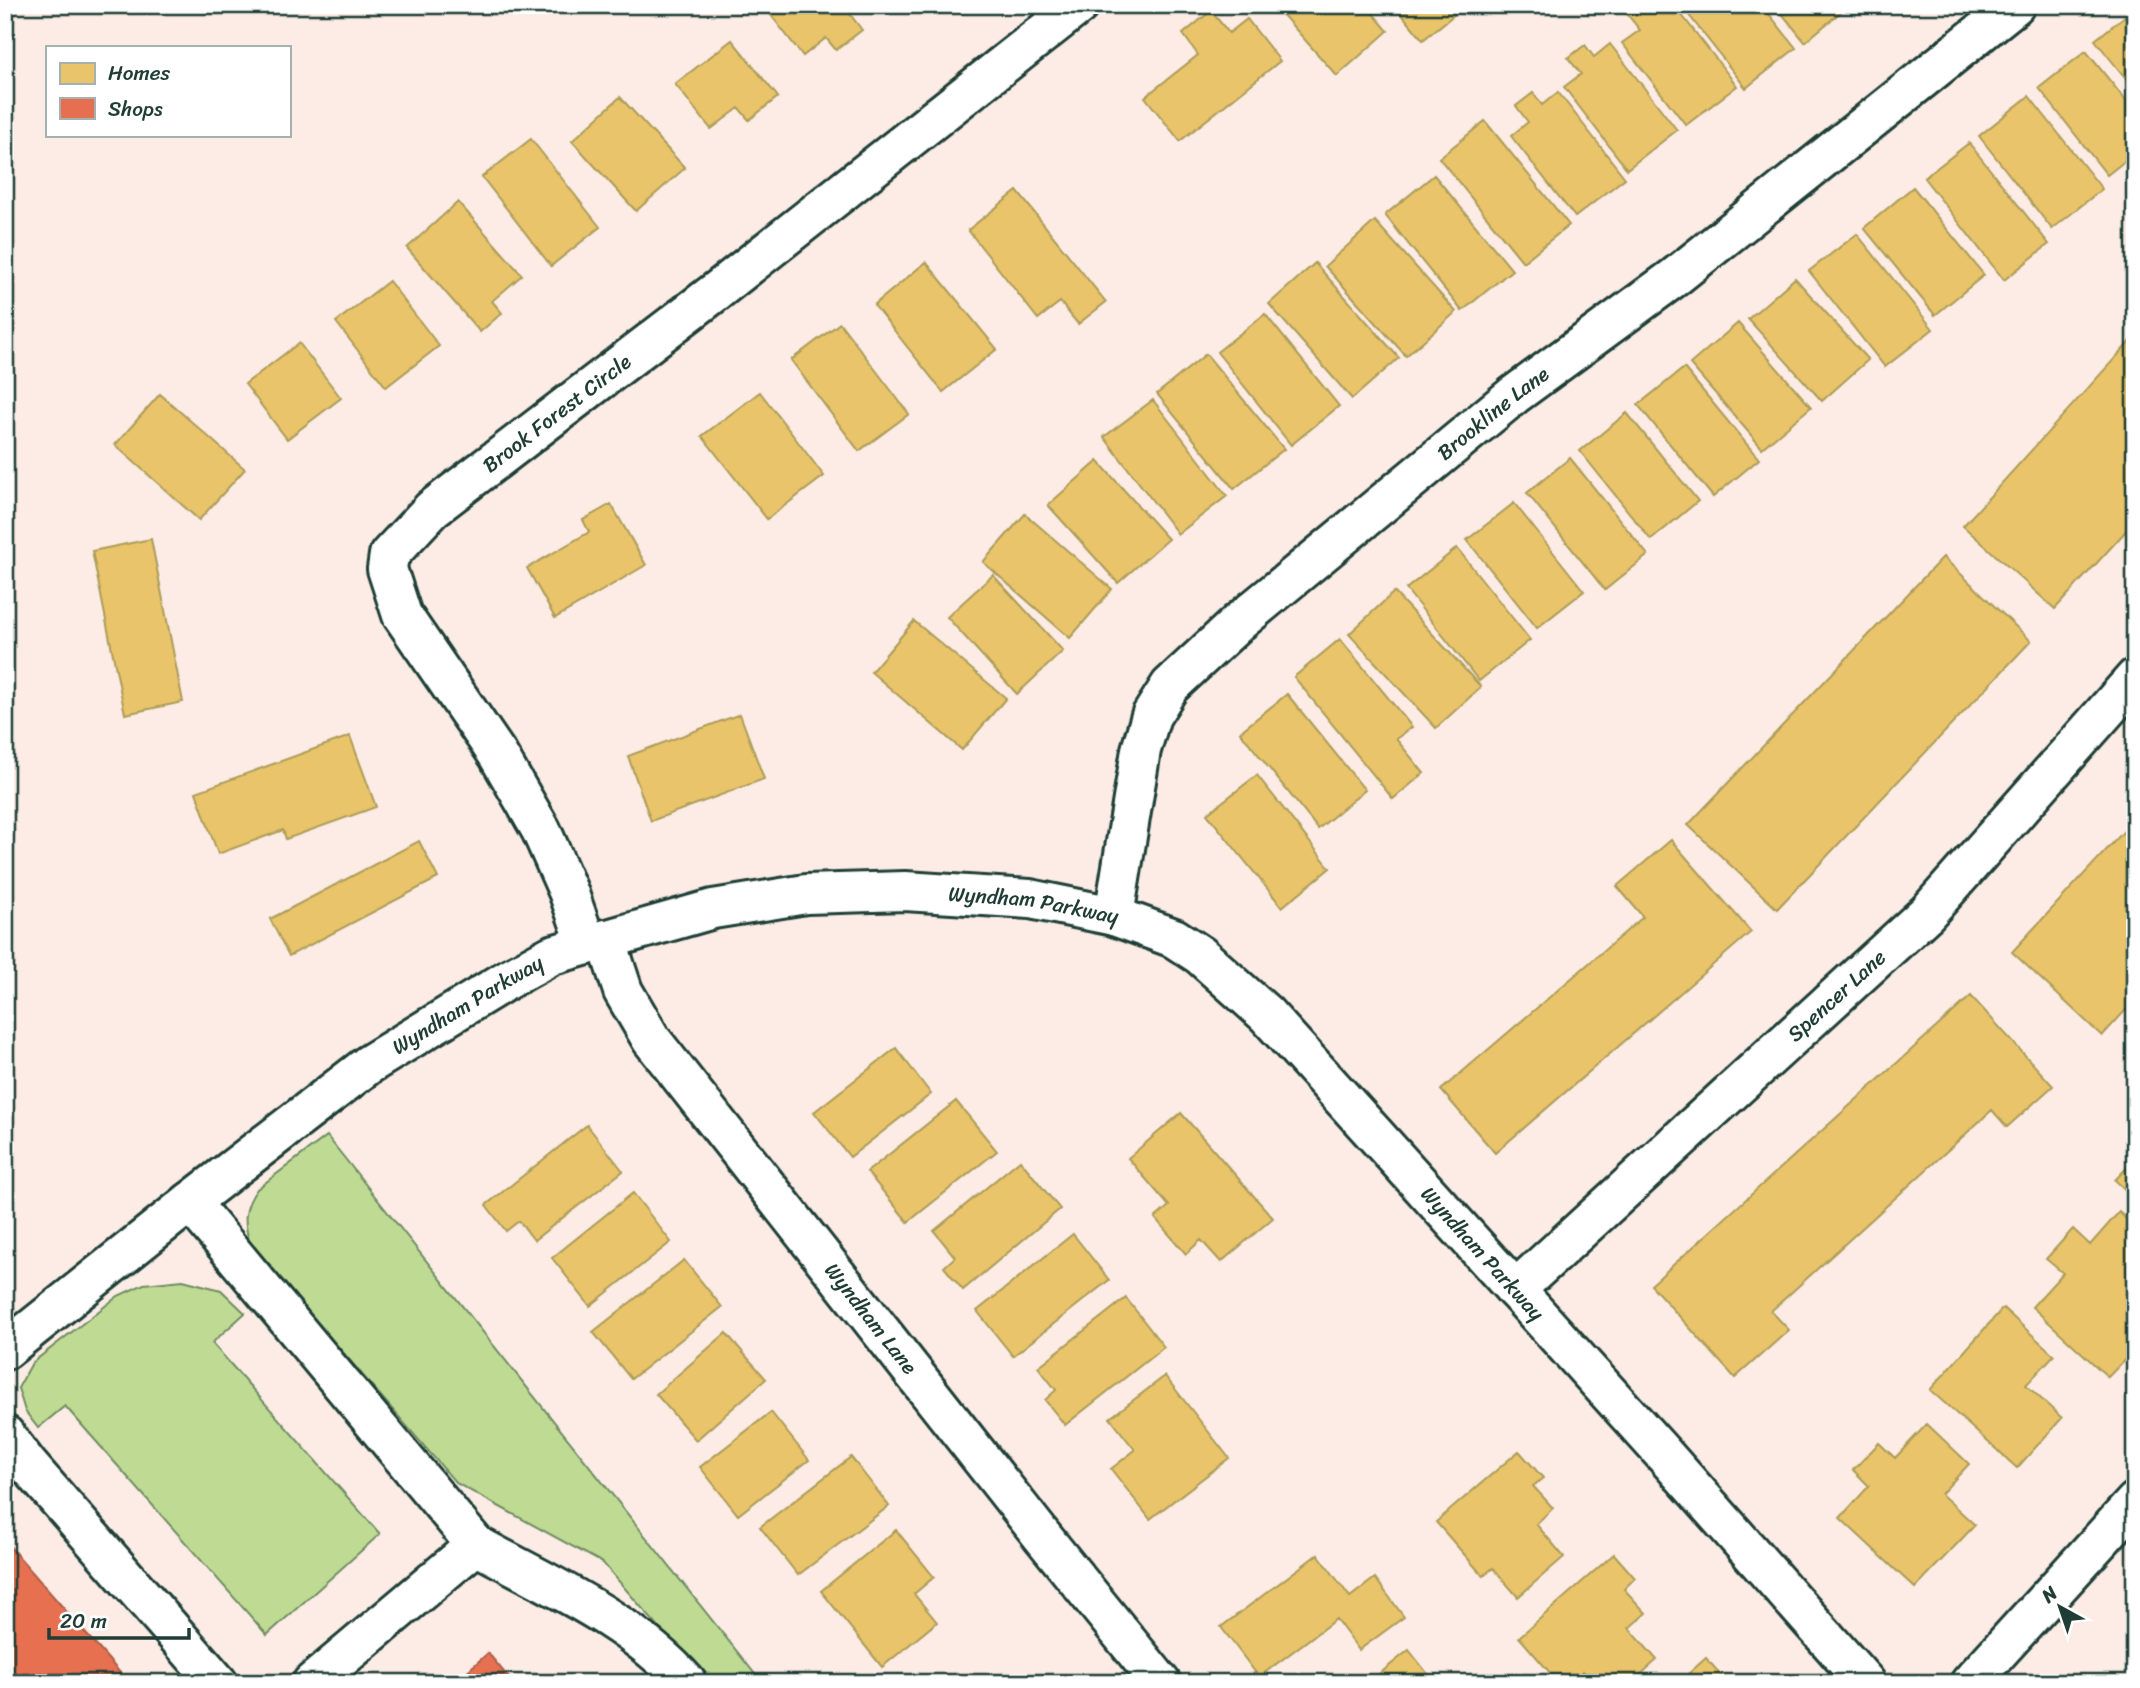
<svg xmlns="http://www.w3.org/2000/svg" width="2140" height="1688" font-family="Sriracha,sans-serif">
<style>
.green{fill:#bfdb93;stroke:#6f8c64;stroke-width:2}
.homes{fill:#e9c46a;stroke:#ac9c5a;stroke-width:2}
.shops{fill:#e76f51;stroke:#ab6048;stroke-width:2}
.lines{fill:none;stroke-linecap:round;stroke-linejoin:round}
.minor-casing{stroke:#1f3d34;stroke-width:44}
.minor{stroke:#fff;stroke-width:38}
.labels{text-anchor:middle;stroke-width:7;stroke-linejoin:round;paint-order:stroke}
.street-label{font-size:21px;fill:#1f3d34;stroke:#fff}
</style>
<rect width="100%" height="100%" fill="#fcece5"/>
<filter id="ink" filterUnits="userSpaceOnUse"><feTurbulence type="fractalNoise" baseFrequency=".0143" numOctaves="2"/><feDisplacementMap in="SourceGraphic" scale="14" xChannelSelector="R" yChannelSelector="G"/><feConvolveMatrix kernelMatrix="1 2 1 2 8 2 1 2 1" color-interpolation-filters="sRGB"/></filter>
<g filter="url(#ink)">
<path class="green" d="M 327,1136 L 762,1683 L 707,1683 L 603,1563 L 456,1483 L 251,1246 C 243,1224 243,1208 257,1189 Z
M 183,1280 L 221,1290 L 245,1313 L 212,1343 L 380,1534 L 267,1635 L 65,1406 L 38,1428 L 25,1411 L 18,1388 L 32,1363 L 118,1296 L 144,1284 Z"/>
<path class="homes" d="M 763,5 L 843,5 L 862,30 L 836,50 L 826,38 L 803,56 Z
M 1274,5 L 1366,5 L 1388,31 L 1337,76 Z
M 1394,5 L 1466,5 L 1423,40 Z
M 1638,5 L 1648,5 L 1653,12 L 1662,5 L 1674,5 L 1737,86 L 1686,125 L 1622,43 L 1640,30 L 1627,14 Z
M 1681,5 L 1762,5 L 1796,48 L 1746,88 Z
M 1775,5 L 1849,5 L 1805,42 Z
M 2135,8 L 2135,90 L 2095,40 Z
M 1211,11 L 1229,33 L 1247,19 L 1280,61 L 1180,141 L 1145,97 L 1198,55 L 1183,34 Z
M 732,40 L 778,97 L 749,120 L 739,108 L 711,129 L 675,84 Z
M 1610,44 L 1677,130 L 1627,169 L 1564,87 L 1581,74 L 1568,58 L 1585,45 L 1594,57 Z
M 2086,51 L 2135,112 L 2135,153 L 2107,175 L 2039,88 Z
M 1558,92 L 1625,178 L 1575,217 L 1511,136 L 1528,122 L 1516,106 L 1533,93 L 1542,105 Z
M 2029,96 L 2102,189 L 2052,229 L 1979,136 Z
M 620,97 L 685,168 L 636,211 L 572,141 Z
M 1485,121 L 1569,225 L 1523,262 L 1439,158 Z
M 531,139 L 600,227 L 551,266 L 482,177 Z
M 1969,143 L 2049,244 L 2004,280 L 1924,178 Z
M 1434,175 L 1512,270 L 1462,311 L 1385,215 Z
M 1913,187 L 1984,275 L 1935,315 L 1864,228 Z
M 1017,191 L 1106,302 L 1078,324 L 1060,302 L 1038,319 L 968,230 Z
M 458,202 L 522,275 L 492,301 L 502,313 L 480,332 L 407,248 Z
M 1375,221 L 1456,312 L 1406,356 L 1325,266 Z
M 1857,234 L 1933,329 L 1885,367 L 1809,271 Z
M 926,262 L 997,349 L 943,392 L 874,305 Z
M 1315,263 L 1399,358 L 1352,399 L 1269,304 Z
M 1795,278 L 1868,360 L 1822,401 L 1748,319 Z
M 389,281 L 439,346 L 386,387 L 336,322 Z
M 1265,314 L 1339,406 L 1291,445 L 1217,352 Z
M 840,323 L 909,414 L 859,451 L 791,360 Z
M 1738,323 L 1811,407 L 1762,448 L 1690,364 Z
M 2135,336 L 2135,521 L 2055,609 L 1963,526 Z
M 299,343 L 341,398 L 287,439 L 245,384 Z
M 1206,354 L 1284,449 L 1234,489 L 1157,394 Z
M 1684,368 L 1759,459 L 1713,497 L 1638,405 Z
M 760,392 L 824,476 L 767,519 L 702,436 Z
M 160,394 L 245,469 L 199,520 L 115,445 Z
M 1153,400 L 1227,496 L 1178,534 L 1104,437 Z
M 1627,413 L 1698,501 L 1651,540 L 1580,451 Z
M 1570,458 L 1648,555 L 1605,590 L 1527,493 Z
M 1098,461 L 1168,539 L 1118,583 L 1048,505 Z
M 1514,503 L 1584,591 L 1537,628 L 1467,540 Z
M 611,504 L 646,565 L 555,618 L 527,568 L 589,532 L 583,520 Z
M 1025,514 L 1112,589 L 1070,638 L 983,562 Z
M 151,539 L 183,702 L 125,714 L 92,551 Z
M 1457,548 L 1530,640 L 1479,681 L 1406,589 Z
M 1943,557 L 2031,641 L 1777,909 L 1688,825 Z
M 993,575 L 1063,651 L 1017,694 L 947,617 Z
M 1394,592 L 1481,687 L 1436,728 L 1349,634 Z
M 914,621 L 1006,698 L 962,750 L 871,672 Z
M 1340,639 L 1412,727 L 1396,739 L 1424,773 L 1393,799 L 1294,677 Z
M 1287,694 L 1365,790 L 1318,829 L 1240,732 Z
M 740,714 L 764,779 L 651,821 L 628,756 Z
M 350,736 L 376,807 L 286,839 L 283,830 L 218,854 L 196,792 Z
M 1257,775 L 1330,868 L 1282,907 L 1207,814 Z
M 2135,819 L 2135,1000 L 2102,1036 L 2012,952 Z
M 1671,840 L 1751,932 L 1495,1153 L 1441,1090 L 1643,917 L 1617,886 Z
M 419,841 L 438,878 L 289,956 L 270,919 Z
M 1971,996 L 2053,1086 L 2007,1127 L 1992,1110 L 1771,1311 L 1789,1330 L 1735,1378 L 1651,1285 Z
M 896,1048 L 931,1094 L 850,1157 L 814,1112 Z
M 956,1101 L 997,1151 L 908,1222 L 867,1172 Z
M 1181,1113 L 1273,1218 L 1221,1262 L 1201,1240 L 1186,1254 L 1155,1218 L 1169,1206 L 1128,1158 Z
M 587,1125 L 623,1171 L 534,1240 L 519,1221 L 506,1231 L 486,1205 Z
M 2135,1159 L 2135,1199 L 2115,1180 Z
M 1020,1160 L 1060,1209 L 963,1290 L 944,1267 L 955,1257 L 934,1231 Z
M 633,1193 L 671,1242 L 590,1306 L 552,1258 Z
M 2119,1212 L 2135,1227 L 2135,1349 L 2108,1377 L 2032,1307 L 2063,1273 L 2046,1259 L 2073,1229 L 2090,1245 Z
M 1073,1234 L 1109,1280 L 1013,1356 L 977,1311 Z
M 684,1260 L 722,1307 L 631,1379 L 593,1332 Z
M 1126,1298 L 1164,1347 L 1065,1425 L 1045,1400 L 1056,1390 L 1038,1367 Z
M 2003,1308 L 2054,1355 L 2026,1385 L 2062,1418 L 2017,1468 L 1930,1390 Z
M 726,1333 L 766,1379 L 696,1440 L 656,1394 Z
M 1165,1376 L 1229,1458 L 1150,1519 L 1111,1469 L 1135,1450 L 1110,1418 Z
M 771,1412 L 809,1460 L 738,1515 L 700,1467 Z
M 1927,1424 L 1969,1464 L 1941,1494 L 1975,1525 L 1915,1588 L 1840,1518 L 1869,1486 L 1853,1470 L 1879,1443 L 1895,1458 Z
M 1519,1451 L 1543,1478 L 1533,1486 L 1553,1508 L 1536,1524 L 1564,1557 L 1518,1597 L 1493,1568 L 1483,1576 L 1436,1522 Z
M 851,1457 L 889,1506 L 798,1575 L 760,1527 Z
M 896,1530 L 934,1577 L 914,1594 L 937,1622 L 882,1667 L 821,1591 Z
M 1318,1554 L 1350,1597 L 1375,1578 L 1404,1617 L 1359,1650 L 1336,1619 L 1259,1677 L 1221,1627 Z
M 1614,1554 L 1635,1578 L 1624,1589 L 1646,1613 L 1629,1628 L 1657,1660 L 1631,1683 L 1594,1683 L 1583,1671 L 1570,1683 L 1559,1683 L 1519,1637 Z
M 1409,1650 L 1435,1683 L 1368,1683 Z
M 1706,1658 L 1728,1683 L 1678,1683 Z"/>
<path class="shops" d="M 5,1541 L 129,1683 L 5,1683 Z
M 488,1653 L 513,1683 L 454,1683 Z"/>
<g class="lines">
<defs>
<g id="minor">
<path id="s1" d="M 1114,916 L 1141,750 L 1151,716 L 1170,686 L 1239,622 L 1514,395 L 1675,277 L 2015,5"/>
<path id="s2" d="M 606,939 L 623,991 L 651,1039 L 1042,1536 L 1161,1683"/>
<path id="s3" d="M 587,945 L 568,891 L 541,830 L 498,755 L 402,615 L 387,569 L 389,555 L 432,509 L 718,290 L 1079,5"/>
<path d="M 190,1202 L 476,1545 L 312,1683"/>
<path id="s4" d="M 1515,1290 L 1927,913 L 2135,678"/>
<path id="s5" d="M 5,1350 L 190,1202 L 368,1065 L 510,978 L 552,955 L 713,909 L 806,894 L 905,891 L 1030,899 L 1114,916 L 1174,938 L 1200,955 L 1266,1014 L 1660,1450 L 1866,1683"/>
<path d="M 5,1435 L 28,1465 L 218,1683"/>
<path d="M 476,1545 C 549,1585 631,1620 687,1683"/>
<path d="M 1970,1683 L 2135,1502"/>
</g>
</defs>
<use href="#minor" class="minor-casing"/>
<use href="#minor" class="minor"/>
</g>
</g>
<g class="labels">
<g class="street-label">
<text dy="7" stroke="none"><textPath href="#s3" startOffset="663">Brook Forest Circle</textPath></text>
<text dy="7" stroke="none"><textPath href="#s1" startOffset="662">Brookline Lane</textPath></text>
<text dy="7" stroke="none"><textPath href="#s5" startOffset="1166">Wyndham Parkway</textPath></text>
<text dy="7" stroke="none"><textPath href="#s4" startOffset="436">Spencer Lane</textPath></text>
<text dy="7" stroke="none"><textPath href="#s5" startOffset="578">Wyndham Parkway</textPath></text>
<text dy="7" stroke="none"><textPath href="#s5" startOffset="1754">Wyndham Parkway</textPath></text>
<text dy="7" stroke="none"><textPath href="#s2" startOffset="466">Wyndham Lane</textPath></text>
</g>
</g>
<rect width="2140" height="1688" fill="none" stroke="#fff" stroke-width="28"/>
<rect x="14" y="14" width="2112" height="1660" fill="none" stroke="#1f3d34" stroke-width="2.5" filter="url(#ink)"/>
<rect x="46" y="46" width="245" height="91" fill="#ffffff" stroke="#a5b1ae" stroke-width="2"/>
<rect x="60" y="63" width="35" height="21" fill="#e9c46a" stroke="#a5b1ae" stroke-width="2"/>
<text x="108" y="80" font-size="21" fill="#1f3d34">Homes</text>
<rect x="60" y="98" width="35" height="21" fill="#e76f51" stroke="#a5b1ae" stroke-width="2"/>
<text x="108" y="116" font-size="21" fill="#1f3d34">Shops</text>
<g transform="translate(2060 1607) rotate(320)" stroke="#ffffff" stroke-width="5" paint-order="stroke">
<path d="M0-5L12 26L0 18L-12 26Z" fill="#1f3d34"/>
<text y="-10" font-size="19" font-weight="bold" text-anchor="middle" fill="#1f3d34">N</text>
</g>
<path d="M49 1628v10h140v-10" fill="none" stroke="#1f3d34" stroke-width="3.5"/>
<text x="60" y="1628" font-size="21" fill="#1f3d34" stroke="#ffffff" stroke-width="5" paint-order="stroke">20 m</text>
</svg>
